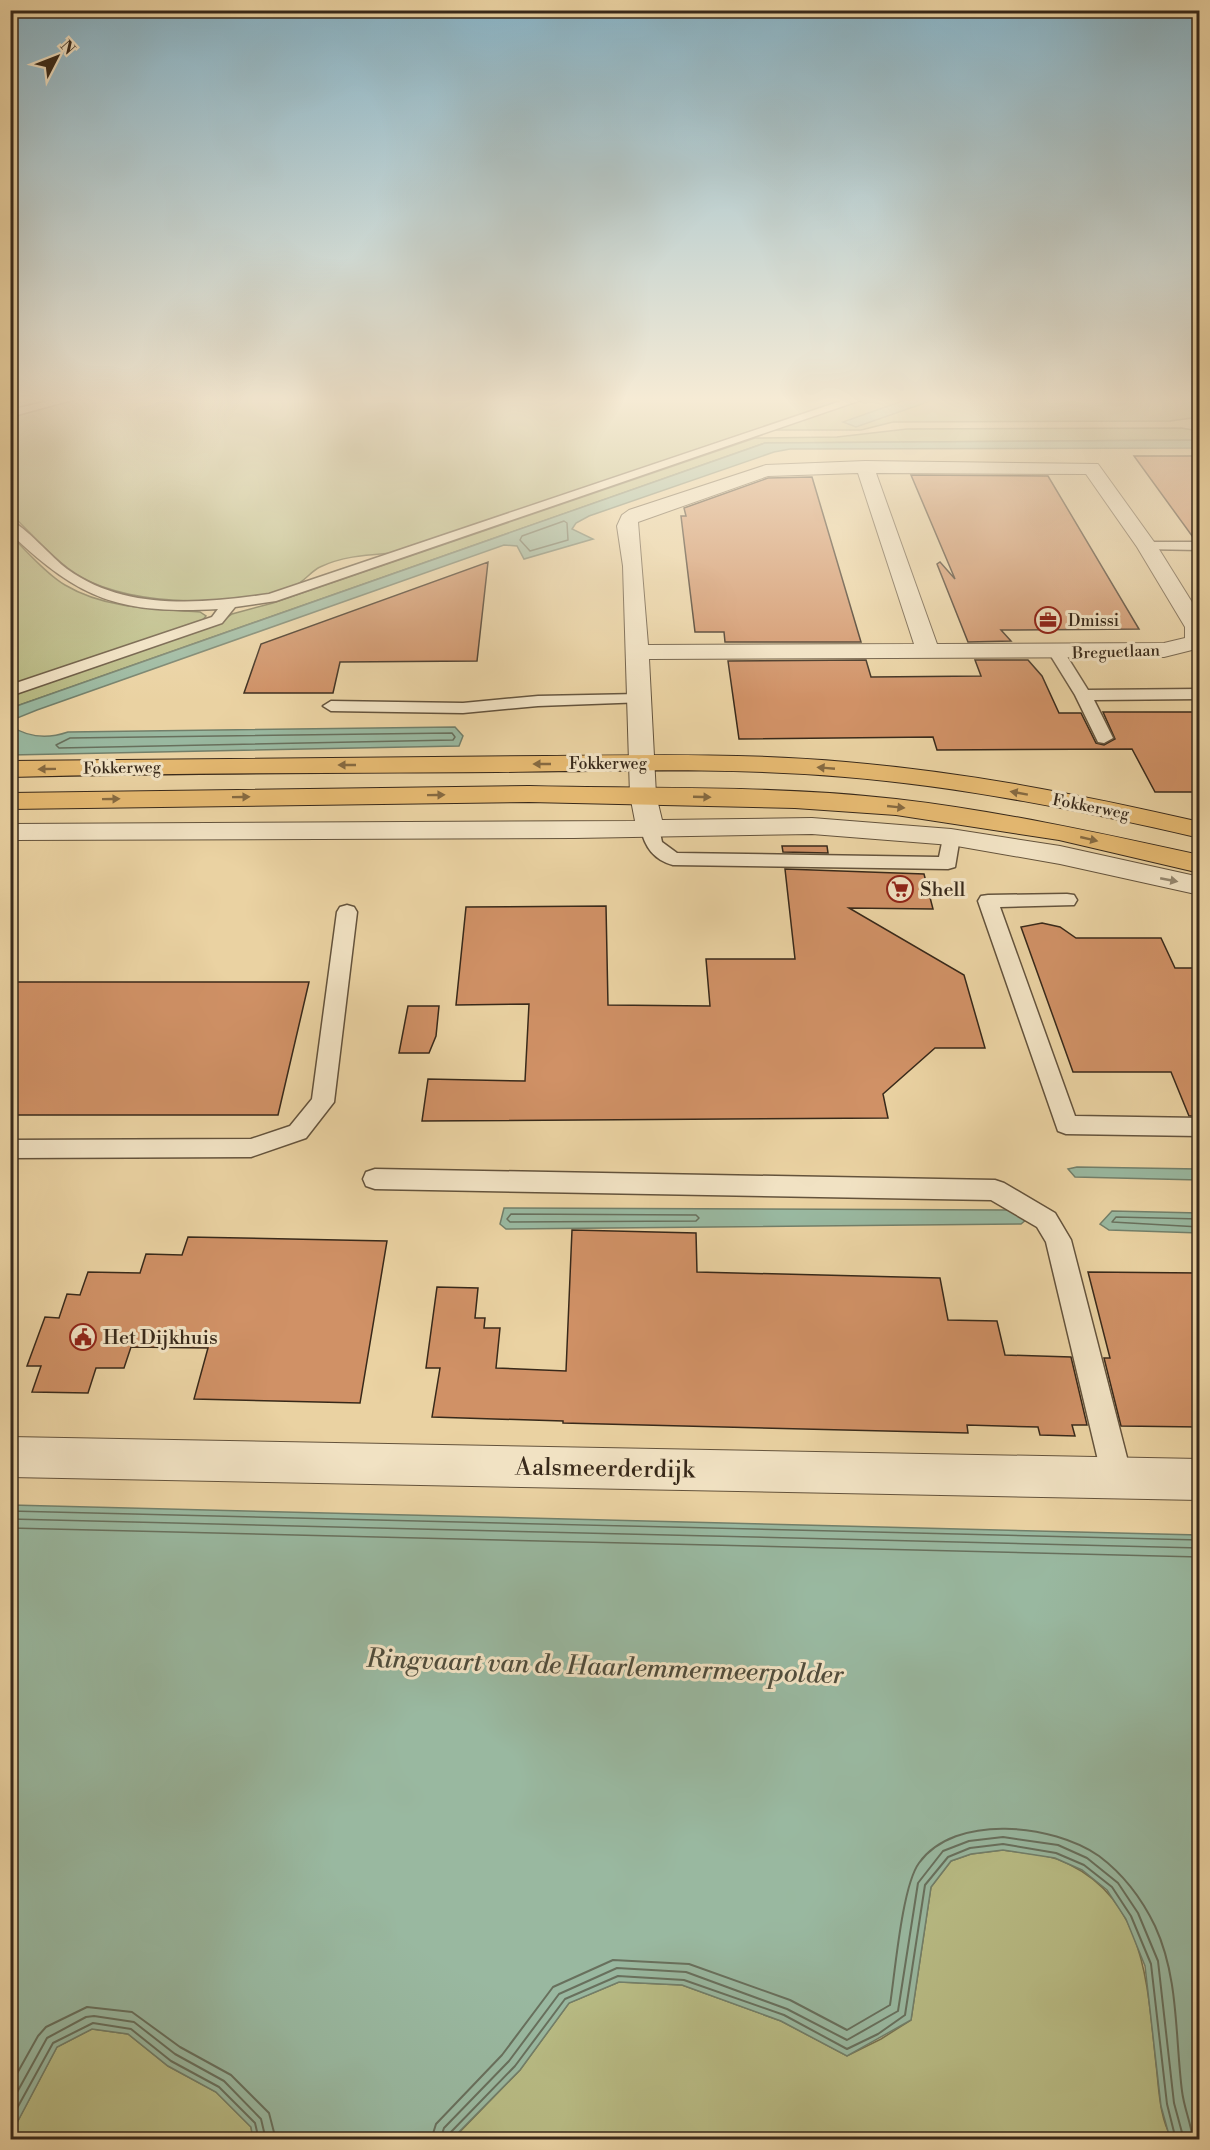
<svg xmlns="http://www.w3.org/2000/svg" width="1210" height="2150" font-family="'Libre Bodoni',serif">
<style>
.green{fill:#b8bb84;stroke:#78724f;stroke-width:1.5}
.water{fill:#99b8a0;stroke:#727f6a;stroke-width:1.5}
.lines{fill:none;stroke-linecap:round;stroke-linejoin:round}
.shore-far1{stroke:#68705d;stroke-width:1.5}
.shore{stroke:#68705d;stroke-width:2}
.building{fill:#d09166;stroke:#38291a;stroke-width:1.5}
.lane-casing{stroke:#64533c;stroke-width:3}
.street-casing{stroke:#64533c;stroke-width:2}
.primary-casing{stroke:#38291a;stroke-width:2}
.lane{fill:#f1e2c3;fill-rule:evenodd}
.street{fill:#f1e2c3;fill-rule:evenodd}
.primary{fill:#e5b971;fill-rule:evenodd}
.oneway{fill:#866a41}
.oneway2{fill:#94866e}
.labels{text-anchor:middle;stroke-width:6;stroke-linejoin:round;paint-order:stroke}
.far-poi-label{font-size:16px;fill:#38291a;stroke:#f1e2c3;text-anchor:start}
.far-street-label{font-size:16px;fill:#38291a;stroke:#f1e2c3}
.poi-label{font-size:20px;fill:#38291a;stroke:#f1e2c3;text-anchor:start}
.near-street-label{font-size:24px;fill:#38291a;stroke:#f1e2c3}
.near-water-label{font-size:26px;font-style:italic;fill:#504d3c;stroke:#f1e2c3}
</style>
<rect width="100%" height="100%" fill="#ead2a2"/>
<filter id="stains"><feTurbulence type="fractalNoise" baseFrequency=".00333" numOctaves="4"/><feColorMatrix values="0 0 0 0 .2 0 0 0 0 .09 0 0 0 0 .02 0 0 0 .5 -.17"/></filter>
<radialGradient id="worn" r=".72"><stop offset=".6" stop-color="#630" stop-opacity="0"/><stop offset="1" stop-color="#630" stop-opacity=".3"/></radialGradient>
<path class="green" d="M 75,400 L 1200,400 L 1199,417 L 1170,421 L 893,422 L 861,430 L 754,430 L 392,553 C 367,555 343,556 320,567 C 311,571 304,582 294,586 C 243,608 131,606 83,578 C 56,563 33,535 11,514 L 10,416 Z
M 1181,428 L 1199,431 L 1199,440 L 765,443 L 11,708 L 10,695 L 222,621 L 232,614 L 273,603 L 755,438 L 837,437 L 907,429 Z
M 10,535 C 27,551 45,573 65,585 C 105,609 156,609 200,612 L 206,616 L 202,621 L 11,685 Z
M 1003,1850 C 1020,1853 1041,1853 1057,1859 C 1146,1893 1147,1983 1156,2064 C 1159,2088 1159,2117 1172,2139 L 452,2140 L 520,2070 L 569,2003 L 619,1982 L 682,1985 L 781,2021 L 847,2056 L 881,2039 L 911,2020 L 931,1887 L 951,1861 L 971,1854 Z
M 92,2029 L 128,2034 L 168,2066 L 216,2092 L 251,2127 L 253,2139 L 11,2140 L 11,2134 L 57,2047 Z"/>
<path class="water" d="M 905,400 L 933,400 L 856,427 L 843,422 Z
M 1199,440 L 1199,448 L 790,449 L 774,452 L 589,516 L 576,523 L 572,529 L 593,539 L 524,559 L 517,546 L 504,545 L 37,710 L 17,718 L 11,726 C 29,738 48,739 68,732 L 455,727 L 463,736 L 459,746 L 11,755 L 11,708 L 765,443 Z
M 1077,1167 L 1199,1169 L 1199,1180 L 1075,1177 L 1068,1169 Z
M 504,1208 L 1008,1210 L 1027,1219 L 1021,1224 L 506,1229 L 500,1224 Z
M 1112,1211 L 1199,1213 L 1199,1233 L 1109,1230 L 1100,1224 Z
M 11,1505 L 1199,1535 L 1199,2139 L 1172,2139 L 1169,2135 L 1161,2106 L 1145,1966 L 1126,1919 L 1107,1890 L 1082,1870 L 1055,1858 L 1003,1850 L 971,1854 L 951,1861 L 931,1887 L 911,2020 L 847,2056 L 781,2021 L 682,1985 L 619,1982 L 569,2003 L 520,2070 L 452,2139 L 253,2140 L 251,2127 L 216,2092 L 168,2066 L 128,2034 L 92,2029 L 57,2047 L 11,2134 Z"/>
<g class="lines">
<path class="shore-far1" d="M 564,521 L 567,523 L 568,540 L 530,551 L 520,540 L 522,536 Z
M 452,733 L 455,737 L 453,740 L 59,748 L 56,745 L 70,738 Z
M 511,1214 L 696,1215 L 699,1218 L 696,1221 L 510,1222 L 507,1219 Z
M 1200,1219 L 1116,1217 L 1112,1222 L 1200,1227
M 10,1511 L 1200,1540
M 10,1519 L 1200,1548
M 10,1528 L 1200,1557"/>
<path class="shore" d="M 10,2086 L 38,2036 L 46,2027 L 87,2007 L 132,2012 L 180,2047 L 231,2075 L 269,2113 L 276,2140
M 10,2105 L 47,2038 L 86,2017 L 94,2016 L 134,2022 L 175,2054 L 224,2081 L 261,2119 L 266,2140
M 10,2121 L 53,2043 L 93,2023 L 131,2029 L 171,2061 L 219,2087 L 255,2123 L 259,2140
M 431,2140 L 436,2124 L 502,2055 L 553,1987 L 613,1960 L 689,1964 L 790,2000 L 847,2030 L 890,2005 C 895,1973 902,1886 919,1863 C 955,1813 1053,1824 1099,1856 C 1123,1874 1142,1899 1155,1926 C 1179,1978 1175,2036 1182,2091 C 1184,2108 1191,2123 1193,2140
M 440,2140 L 444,2128 L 509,2061 L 559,1994 L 617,1968 L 686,1972 L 787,2009 L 847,2040 L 898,2011 L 918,1883 L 943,1851 L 969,1841 L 1003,1837 L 1058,1845 L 1087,1858 L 1118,1883 L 1138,1913 L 1158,1961 L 1174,2103 L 1184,2140
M 448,2140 L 450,2133 L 515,2066 L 565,1999 L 618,1976 L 684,1980 L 784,2015 L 847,2049 L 878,2034 L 905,2015 L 925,1885 L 948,1857 L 970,1848 L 1003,1844 L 1056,1853 L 1084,1865 L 1112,1887 L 1131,1916 L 1151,1964 L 1167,2104 L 1176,2140"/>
</g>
<path class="building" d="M 1134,456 L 1200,456 L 1200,540 L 1195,540 Z
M 911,475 L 1048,476 L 1139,629 L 1001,630 L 1011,641 L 968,642 L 937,564 L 940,562 L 955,579 Z
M 812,477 L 861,642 L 725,642 L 724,632 L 695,632 L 681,516 L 686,516 L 684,508 L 768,478 Z
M 488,562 L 477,661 L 340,662 L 333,693 L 244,693 L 261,644 Z
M 866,660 L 871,677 L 981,676 L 975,660 L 1028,660 L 1042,676 L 1059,713 L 1081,713 L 1096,743 L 1104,745 L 1115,739 L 1103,712 L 1200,712 L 1200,792 L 1155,792 L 1132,749 L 937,750 L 933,737 L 739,739 L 728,661 Z
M 782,846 L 827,846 L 828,853 L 783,852 Z
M 785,869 L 924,874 L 933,909 L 849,908 L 964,975 L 985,1048 L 935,1048 L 883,1094 L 888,1118 L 422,1121 L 428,1079 L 525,1081 L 529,1004 L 456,1005 L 466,907 L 606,906 L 608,1005 L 710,1006 L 706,959 L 795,959 Z
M 1042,923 L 1060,927 L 1076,938 L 1161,938 L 1175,968 L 1200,968 L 1200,1116 L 1189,1116 L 1171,1072 L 1073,1072 L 1021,927 Z
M 10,982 L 309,982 L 278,1115 L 10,1115 Z
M 408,1006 L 439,1006 L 436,1036 L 429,1053 L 399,1053 Z
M 572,1230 L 696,1233 L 697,1272 L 940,1278 L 948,1320 L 997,1321 L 1005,1355 L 1071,1357 L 1087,1425 L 1072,1425 L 1075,1436 L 1040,1435 L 1038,1427 L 967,1425 L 968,1433 L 563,1423 L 563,1421 L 432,1417 L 440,1368 L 426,1368 L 437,1287 L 478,1288 L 475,1318 L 485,1318 L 484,1328 L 500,1328 L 496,1368 L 566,1371 Z
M 188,1237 L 387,1241 L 360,1403 L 194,1399 L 208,1348 L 131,1347 L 124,1368 L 96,1368 L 88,1393 L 32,1392 L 41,1366 L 27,1366 L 45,1317 L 59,1318 L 67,1294 L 80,1295 L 88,1272 L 140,1273 L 146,1254 L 182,1255 Z
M 1088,1272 L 1200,1273 L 1200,1427 L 1121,1426 L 1104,1358 L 1110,1358 Z"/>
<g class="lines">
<defs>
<path id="lane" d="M 53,400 L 72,400 L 10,417 L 10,410 Z
M 844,400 L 861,400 L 276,601 L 235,607 L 222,623 L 10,696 L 10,685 L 212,617 L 218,609 C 121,614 81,601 10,533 L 10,521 C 23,524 53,559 67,569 C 125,611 202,604 269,594 Z
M 1147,542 L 1200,542 L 1200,550 L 1142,549 L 1140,546 Z
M 1057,648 L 1063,650 L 1088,690 L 1200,689 L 1200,699 L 1094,700 L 1113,738 L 1104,743 L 1098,742 L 1075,695 L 1049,653 Z
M 639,694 L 647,699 L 645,702 L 538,706 L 463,713 L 331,711 L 323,706 L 331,701 L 463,703 L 538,696 Z
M 650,822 L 659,828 L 662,842 L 677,853 L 939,857 L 944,833 L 958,833 L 960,837 L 955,867 L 948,869 L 673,865 C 654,860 644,846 641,828 Z
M 1067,894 L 1074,895 L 1077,900 L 1074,905 L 1000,907 L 1075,1116 L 1200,1118 L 1200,1136 L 1066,1134 L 1058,1131 L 978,901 L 981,896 L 988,895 Z
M 347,905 L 354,907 L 357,912 L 334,1102 L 306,1138 L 251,1157 L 10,1158 L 10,1140 L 251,1139 L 290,1126 L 312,1099 L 337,912 L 340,907 Z
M 375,1169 L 995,1180 L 1004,1183 L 1055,1213 L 1071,1240 L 1132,1477 L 1127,1487 L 1117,1491 L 1107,1487 L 1102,1477 L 1046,1242 L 1037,1227 L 991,1200 L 375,1189 L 366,1186 L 363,1179 L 366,1172 Z"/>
<path id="street" d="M 865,461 L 1098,464 L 1157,546 L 1200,615 L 1200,648 L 1164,657 L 649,659 L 656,795 L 662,820 L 812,818 L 951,829 L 1060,846 L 1200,877 L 1200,895 L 1060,864 L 951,845 L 812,834 L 574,838 L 10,840 L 10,824 L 635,821 L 630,795 L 623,566 L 617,526 L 622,515 L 629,510 L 766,465 ZM 858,473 L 914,644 L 648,645 L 638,522 L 768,476 ZM 876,473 L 1086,474 L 1137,547 L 1185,627 L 1185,638 L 1164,643 L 937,644 Z
M 10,1437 L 1200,1459 L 1200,1500 L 10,1477 Z"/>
<path id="primary" d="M 546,756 C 646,755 746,753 846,762 C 965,772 1083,795 1200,822 L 1200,838 C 1083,811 965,787 845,777 C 729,767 613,771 497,772 C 335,773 173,773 10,777 L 10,761 Z
M 529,786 C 651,789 775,785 896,799 C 999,811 1099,833 1200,855 L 1200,873 L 1059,840 L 896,815 L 795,808 L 529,802 L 10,809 L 10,793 Z"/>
</defs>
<use href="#lane" class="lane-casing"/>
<use href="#street" class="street-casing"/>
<use href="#primary" class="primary-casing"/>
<use href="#lane" class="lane"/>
<use href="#street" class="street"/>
<use href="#primary" class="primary"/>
</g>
<defs><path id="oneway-solid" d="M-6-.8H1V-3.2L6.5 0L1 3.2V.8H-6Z" transform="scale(1.5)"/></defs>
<g class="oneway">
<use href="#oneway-solid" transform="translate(542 764) rotate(180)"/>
<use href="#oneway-solid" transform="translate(347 765) rotate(180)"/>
<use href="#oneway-solid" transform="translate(826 768) rotate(-175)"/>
<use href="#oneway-solid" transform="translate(47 769) rotate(179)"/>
<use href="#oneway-solid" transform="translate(1019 793) rotate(-170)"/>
<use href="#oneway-solid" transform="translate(436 795) rotate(-1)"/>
<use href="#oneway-solid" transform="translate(241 797) rotate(-1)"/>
<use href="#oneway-solid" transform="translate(702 797) rotate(2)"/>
<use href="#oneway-solid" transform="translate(111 799) rotate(-1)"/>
<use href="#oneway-solid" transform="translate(896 807) rotate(6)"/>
<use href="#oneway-solid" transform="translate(1089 839) rotate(13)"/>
</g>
<use class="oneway2" href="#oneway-solid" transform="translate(1169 880) rotate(11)"/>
<linearGradient id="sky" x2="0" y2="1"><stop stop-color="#88b6cb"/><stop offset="0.57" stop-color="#f6ebd5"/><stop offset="1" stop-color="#f6ebd5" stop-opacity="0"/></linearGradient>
<rect width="1210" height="701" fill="url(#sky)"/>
<defs>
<symbol id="office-ring" viewBox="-11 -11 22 22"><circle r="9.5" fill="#f1e2c3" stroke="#8f2418" stroke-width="1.5"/><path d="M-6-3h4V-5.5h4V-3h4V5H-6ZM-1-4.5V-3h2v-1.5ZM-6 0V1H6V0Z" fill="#8f2418"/></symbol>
<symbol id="supermarket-ring" viewBox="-11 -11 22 22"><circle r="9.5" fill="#f1e2c3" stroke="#8f2418" stroke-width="1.5"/><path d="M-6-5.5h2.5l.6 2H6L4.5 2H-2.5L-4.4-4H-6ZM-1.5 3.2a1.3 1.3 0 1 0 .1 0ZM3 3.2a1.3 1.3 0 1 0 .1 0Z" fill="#8f2418"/></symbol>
<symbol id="civic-ring" viewBox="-11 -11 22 22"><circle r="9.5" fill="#f1e2c3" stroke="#8f2418" stroke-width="1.5"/><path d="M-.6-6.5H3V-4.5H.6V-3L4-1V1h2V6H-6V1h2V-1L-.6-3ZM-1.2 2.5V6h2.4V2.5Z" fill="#8f2418"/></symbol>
</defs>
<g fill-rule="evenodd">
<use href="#office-ring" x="1033" y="605" width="30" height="30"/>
<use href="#supermarket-ring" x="885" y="874" width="30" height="30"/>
<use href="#civic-ring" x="68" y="1322" width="30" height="30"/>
</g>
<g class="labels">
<g class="far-poi-label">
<text x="1068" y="626">Dmissi</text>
</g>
<g class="far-street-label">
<text transform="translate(1116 651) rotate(-2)" y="6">Breguetlaan</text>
<text x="608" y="769">Fokkerweg</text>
<text transform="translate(122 767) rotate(-1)" y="6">Fokkerweg</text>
<text transform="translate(1091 806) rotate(11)" y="6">Fokkerweg</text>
</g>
<g class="poi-label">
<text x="920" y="896">Shell</text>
<text x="103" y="1344">Het Dijkhuis</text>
</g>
<g class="near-street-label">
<text transform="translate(605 1468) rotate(1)" y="8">Aalsmeerderdijk</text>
</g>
<g class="near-water-label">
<text transform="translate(605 1666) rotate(2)" y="9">Ringvaart van de Haarlemmermeerpolder</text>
</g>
</g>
<rect width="1210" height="2150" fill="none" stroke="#ead2a2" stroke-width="36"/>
<rect x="12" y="12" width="1186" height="2126" fill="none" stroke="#38291a" stroke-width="3"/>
<rect x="18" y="18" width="1174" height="2114" fill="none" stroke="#38291a" stroke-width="1.5"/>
<g transform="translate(57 57) rotate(48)" stroke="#f1e2c3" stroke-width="4.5" paint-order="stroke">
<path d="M0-4.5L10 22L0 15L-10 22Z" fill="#38291a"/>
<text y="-9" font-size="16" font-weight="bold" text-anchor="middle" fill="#38291a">N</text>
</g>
<rect width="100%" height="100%" filter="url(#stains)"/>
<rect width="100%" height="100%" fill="url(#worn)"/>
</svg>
